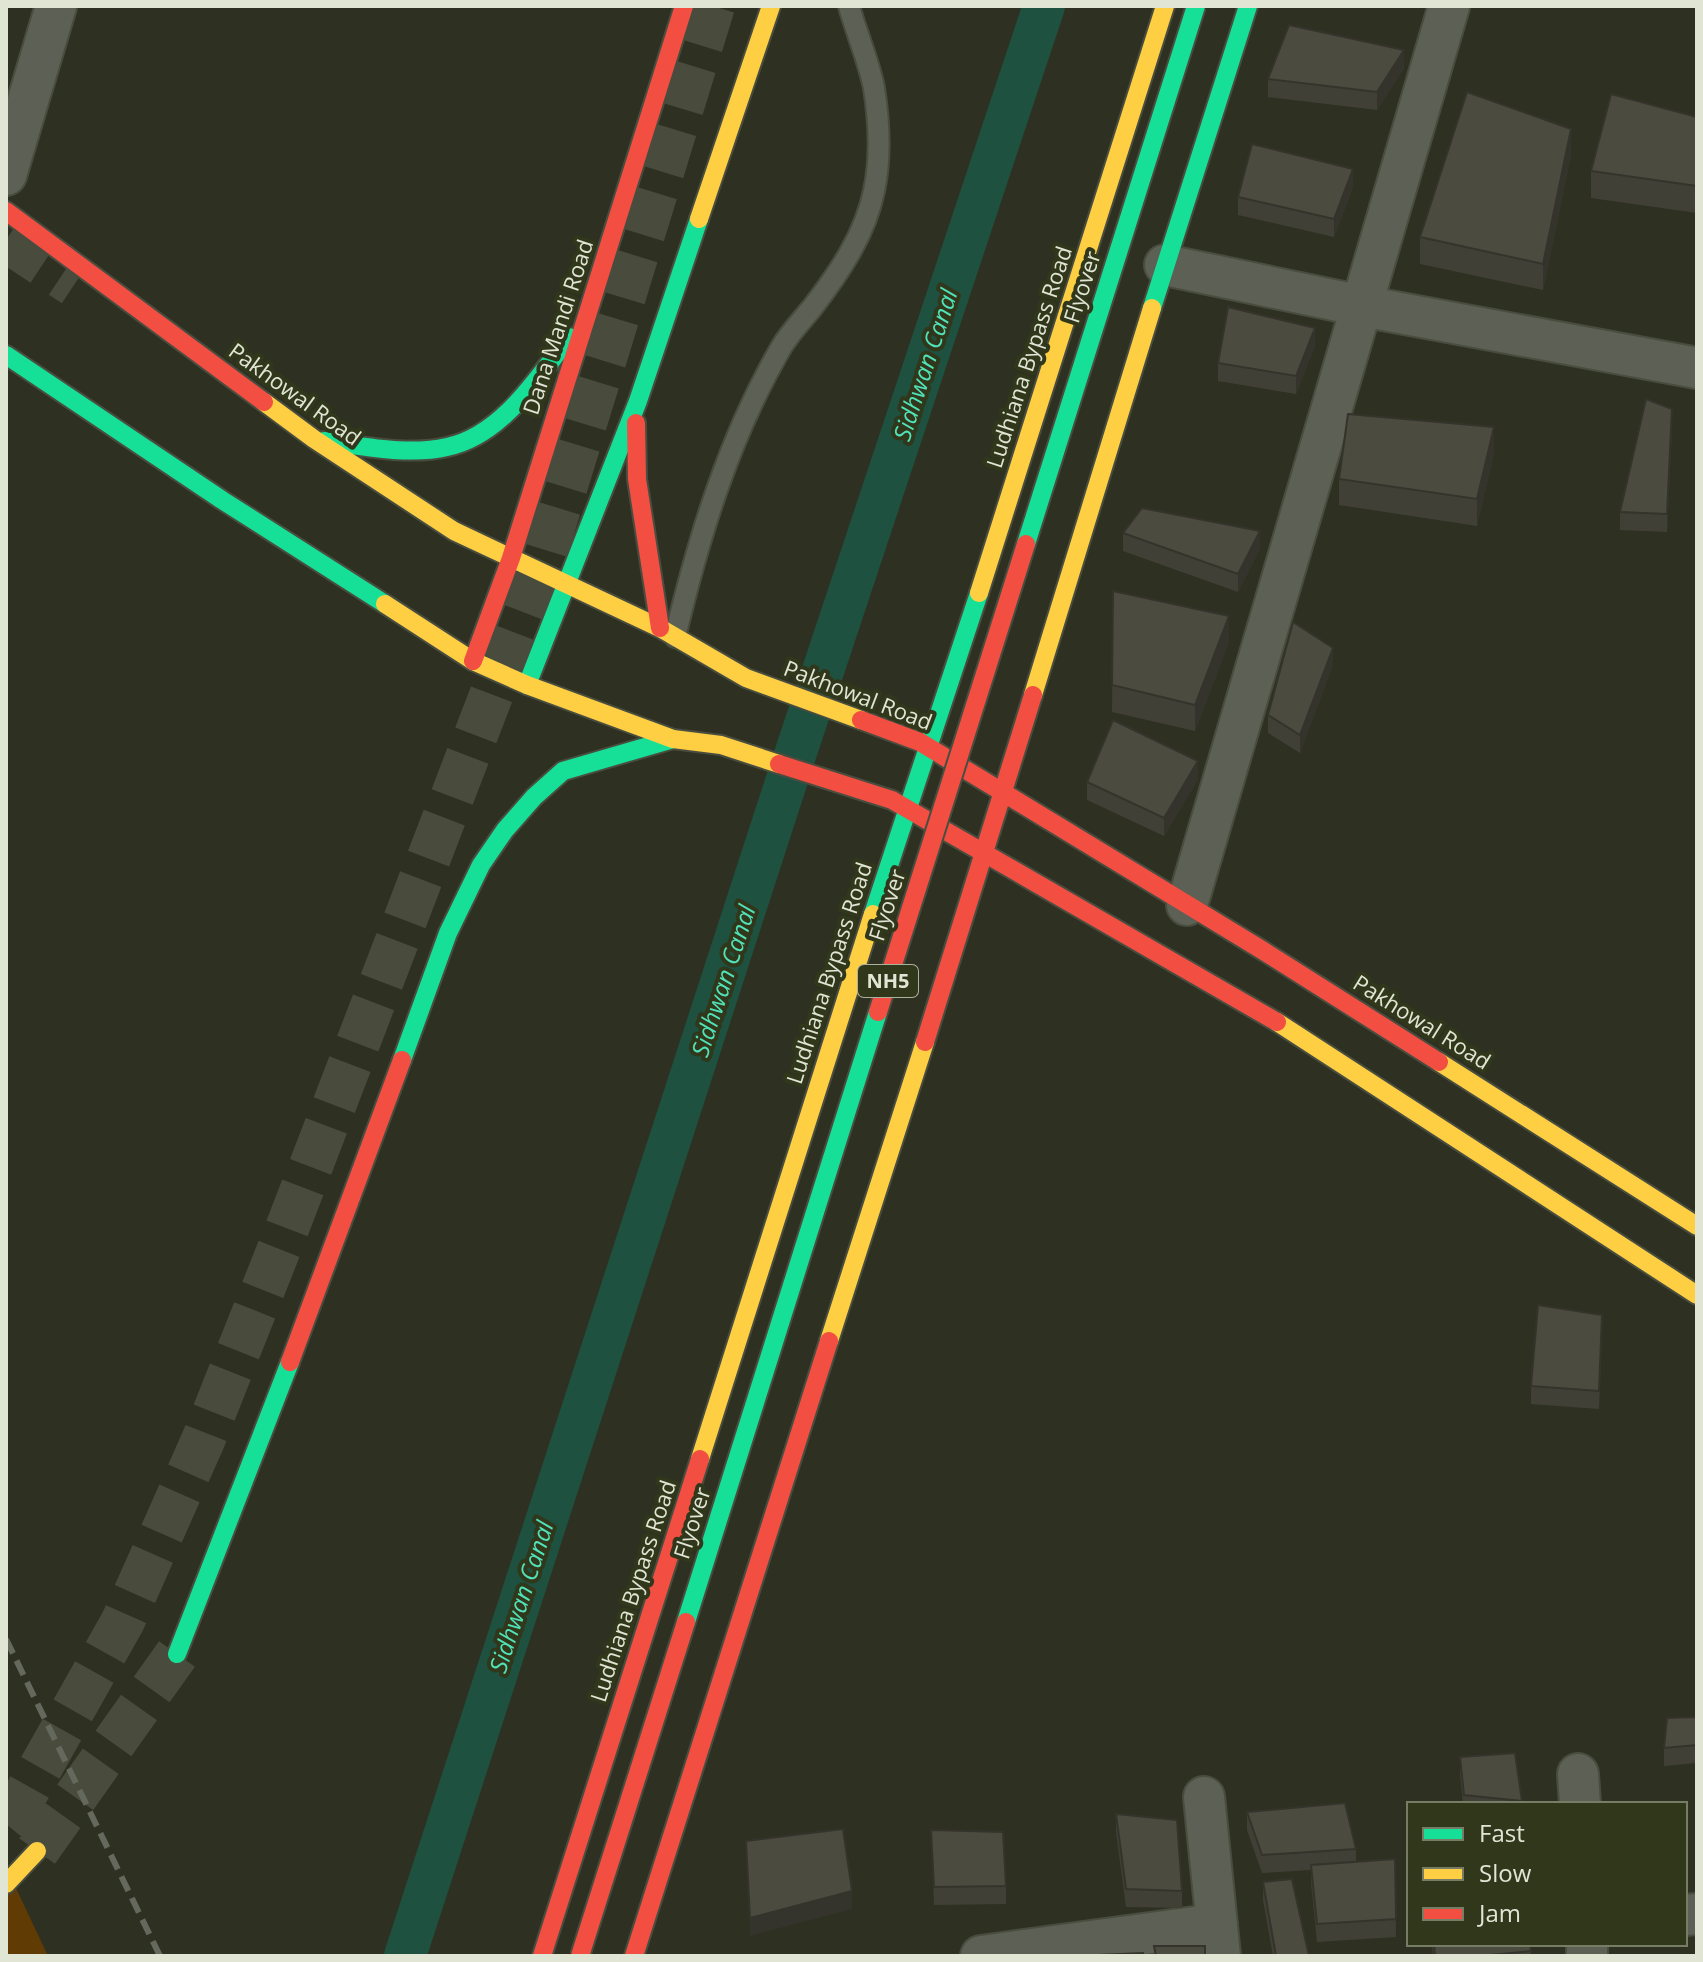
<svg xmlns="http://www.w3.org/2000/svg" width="1703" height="1962" font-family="'Open Sans',sans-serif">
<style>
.green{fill:#613b04}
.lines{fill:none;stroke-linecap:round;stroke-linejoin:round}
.canal{stroke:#1f5141;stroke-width:42}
.secondary-tunnel{stroke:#494c3c;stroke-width:44;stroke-dasharray:44 22;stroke-linecap:butt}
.lane-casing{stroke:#494d3f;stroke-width:24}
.street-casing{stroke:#494d3f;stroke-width:44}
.fast-casing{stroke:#494d3f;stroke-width:22}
.slow-casing{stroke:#494d3f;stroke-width:22}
.jam-casing{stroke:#494d3f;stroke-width:22}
.lane{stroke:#5d6054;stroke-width:20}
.street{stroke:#5d6054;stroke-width:40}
.fast{stroke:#16e098;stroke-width:18}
.slow{stroke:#ffcf43;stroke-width:18}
.jam{stroke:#f24e42;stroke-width:18}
.rail{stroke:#65685d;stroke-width:6;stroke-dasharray:16 8;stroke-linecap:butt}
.fast-bridge-casing{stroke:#494d3f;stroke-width:22;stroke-linecap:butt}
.jam-bridge-casing{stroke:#494d3f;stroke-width:22;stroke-linecap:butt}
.fast-bridge{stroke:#16e098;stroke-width:18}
.jam-bridge{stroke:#f24e42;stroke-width:18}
.wall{fill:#414036}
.shaded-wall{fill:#35342c}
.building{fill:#4c4b3f;stroke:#35342c;stroke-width:2}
.labels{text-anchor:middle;stroke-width:8;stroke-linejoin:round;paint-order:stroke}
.shield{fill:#31371b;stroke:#acb19c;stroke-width:2}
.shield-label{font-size:20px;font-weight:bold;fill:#e0e5d4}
.street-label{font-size:22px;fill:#e0e5d4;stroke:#31371b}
.water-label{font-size:24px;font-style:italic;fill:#50e2b9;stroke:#31371b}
</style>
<rect width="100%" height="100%" fill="#2e3121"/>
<path class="green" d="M 6,1867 L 48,1956 L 6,1956 Z"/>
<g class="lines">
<path class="canal" d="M 405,1956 L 792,764 L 1044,6"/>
<path class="secondary-tunnel" d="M 6,240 L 74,285
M 6,1824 L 15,1813 L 123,1621 L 204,1438 L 283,1239 L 544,557 L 713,6
M 37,1851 L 177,1654"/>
<defs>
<path id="lane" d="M 675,637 C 699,536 729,437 782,346 C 790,333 802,320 812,308 C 839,273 865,235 874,191 C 881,158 879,120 874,88 C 869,62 856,32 849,6"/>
<path id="street" d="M 6,175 L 56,6
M 1165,265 L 1362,306 L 1697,368
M 1187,905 L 1449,6
M 1578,1774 L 1580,1804
M 1204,1797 L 1220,1956
M 1685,1915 L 1697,1914
M 1587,1944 L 1587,1956
M 981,1956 L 1217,1924"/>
<path id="fast" d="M 1152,308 L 1248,6
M 6,355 L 222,500 L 385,604
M 324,441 C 364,446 408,456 447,447 C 501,436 538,378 569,337
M 527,685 L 638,401 L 699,219
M 873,914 L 979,593
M 402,1060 L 448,933 L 481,865 L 505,830 L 534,797 L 563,771 L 673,739
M 177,1654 L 290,1362"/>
<path id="slow" d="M 699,219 L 771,6
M 264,402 L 314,439 L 454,531 L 660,628 L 746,678 L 861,720
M 979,593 L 1165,6
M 385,604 L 473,661 L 527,685 L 673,739 L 721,745 L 779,764
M 1033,695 L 1152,308
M 1277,1022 L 1697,1295
M 1439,1062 L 1697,1226
M 829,1341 L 925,1042
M 700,1459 L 873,914
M 6,1884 L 37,1851"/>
<path id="jam" d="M 6,211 L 264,402
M 636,423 L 637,479 L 660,628
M 473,661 L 511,558 L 684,6
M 861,720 L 920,742 L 1262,950 L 1439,1062
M 779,764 L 892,800 L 1277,1022
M 925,1042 L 1033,695
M 290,1362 L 402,1060
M 542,1956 L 700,1459
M 634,1956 L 829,1341"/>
</defs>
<use href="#lane" class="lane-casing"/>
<use href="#street" class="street-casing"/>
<use href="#fast" class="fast-casing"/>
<use href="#slow" class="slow-casing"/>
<use href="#jam" class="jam-casing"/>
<use href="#lane" class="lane"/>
<use href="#street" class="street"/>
<use href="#fast" class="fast"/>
<use href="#slow" class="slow"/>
<use href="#jam" class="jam"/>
<path class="rail" d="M 6,1639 L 160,1956"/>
<defs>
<path id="fast-bridge" d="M 1026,544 L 1196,6
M 686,1622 L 878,1012"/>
<path id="jam-bridge" d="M 878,1012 L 1026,544
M 580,1956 L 686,1622"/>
</defs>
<use href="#fast-bridge" class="fast-bridge-casing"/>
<use href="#jam-bridge" class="jam-bridge-casing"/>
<use href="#fast-bridge" class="fast-bridge"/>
<use href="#jam-bridge" class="jam-bridge"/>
</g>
<path class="wall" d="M 1404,68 L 1377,110 L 1268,97 L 1268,79 Z
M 1697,117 L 1697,213 L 1591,198 L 1591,171 Z
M 1571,155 L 1543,290 L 1420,264 L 1420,237 Z
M 1353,187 L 1334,237 L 1238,215 L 1238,197 Z
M 1315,346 L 1296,394 L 1218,381 L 1218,363 Z
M 1672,427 L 1667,532 L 1620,530 L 1620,512 Z
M 1494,453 L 1477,526 L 1339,505 L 1339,479 Z
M 1123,533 L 1260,548 L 1238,592 L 1123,551 Z
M 1113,591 L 1229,642 L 1195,731 L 1112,712 Z
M 1333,665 L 1300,753 L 1268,733 L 1268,715 Z
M 1198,779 L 1164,836 L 1087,800 L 1087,782 Z
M 1602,1333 L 1599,1409 L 1531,1404 L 1531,1386 Z
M 1697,1717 L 1697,1763 L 1664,1766 L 1664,1748 Z
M 1460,1757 L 1522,1801 L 1522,1804 L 1463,1804 L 1460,1775 Z
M 1247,1812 L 1356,1849 L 1356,1862 L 1395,1859 L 1396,1937 L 1317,1942 L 1311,1883 L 1311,1870 L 1262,1873 L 1247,1830 Z
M 1116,1814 L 1182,1891 L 1182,1908 L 1126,1907 L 1116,1832 Z
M 931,1830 L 1006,1886 L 1006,1904 L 934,1905 Z
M 1263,1882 L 1309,1956 L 1273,1956 L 1263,1900 Z
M 1432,1944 L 1530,1944 L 1531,1956 L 1433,1956 Z"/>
<path class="shaded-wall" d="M 1404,50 L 1404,68 L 1377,110 L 1377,92 Z
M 1571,129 L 1571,155 L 1543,290 L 1543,264 Z
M 1353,169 L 1353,187 L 1334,237 L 1334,219 Z
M 1315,328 L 1315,346 L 1296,394 L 1296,376 Z
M 1672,409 L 1672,427 L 1667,532 L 1667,514 Z
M 1494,427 L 1494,453 L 1477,526 L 1477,499 Z
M 1260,531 L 1260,548 L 1238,592 L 1238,574 Z
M 1229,616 L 1229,642 L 1195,731 L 1195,705 Z
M 1333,648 L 1333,665 L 1300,753 L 1300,735 Z
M 1198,761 L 1198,779 L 1164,836 L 1164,818 Z
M 852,1891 L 852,1909 L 750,1936 L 750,1918 Z"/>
<path class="building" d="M 1289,25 L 1404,50 L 1377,92 L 1268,79 Z
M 1467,92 L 1571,129 L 1543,264 L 1420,237 Z
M 1611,94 L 1697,117 L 1697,186 L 1591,171 Z
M 1252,144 L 1353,169 L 1334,219 L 1238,197 Z
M 1228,307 L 1315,328 L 1296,376 L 1218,363 Z
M 1646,399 L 1672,409 L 1667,514 L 1620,512 Z
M 1348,414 L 1494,427 L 1477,499 L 1339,479 Z
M 1142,508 L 1260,531 L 1238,574 L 1123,533 Z
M 1113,591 L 1229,616 L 1195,705 L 1112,685 Z
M 1293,622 L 1333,648 L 1300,735 L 1268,715 Z
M 1113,720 L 1198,761 L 1164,818 L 1087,782 Z
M 1538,1305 L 1602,1315 L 1599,1391 L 1531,1386 Z
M 1697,1717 L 1697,1745 L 1664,1748 L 1667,1718 Z
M 1515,1753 L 1522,1801 L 1464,1795 L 1460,1757 Z
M 1345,1803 L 1356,1849 L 1262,1855 L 1247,1812 Z
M 1116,1814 L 1177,1820 L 1182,1891 L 1126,1889 Z
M 843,1829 L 852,1891 L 750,1918 L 746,1841 Z
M 931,1830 L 1003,1832 L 1006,1886 L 934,1887 Z
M 1395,1859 L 1396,1919 L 1317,1924 L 1311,1865 Z
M 1292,1879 L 1309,1956 L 1276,1956 L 1263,1882 Z
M 1434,1944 L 1530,1944 L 1531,1951 L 1481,1956 L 1435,1956 Z
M 1154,1946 L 1205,1946 L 1205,1956 L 1156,1956 Z
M 1143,1953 L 1144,1956 L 1074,1956 Z"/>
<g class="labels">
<rect class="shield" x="858" y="965" width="60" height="32" rx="6"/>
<g class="shield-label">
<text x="888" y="988">NH5</text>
</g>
<g class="street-label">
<text transform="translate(1082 287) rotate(-72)" y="8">Flyover</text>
<text transform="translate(558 327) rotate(-72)" y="8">Dana Mandi Road</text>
<text transform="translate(1029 357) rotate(-72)" y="8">Ludhiana Bypass Road</text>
<text transform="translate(295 394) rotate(36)" y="8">Pakhowal Road</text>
<text transform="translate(858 695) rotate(21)" y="8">Pakhowal Road</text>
<text transform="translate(887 905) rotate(-72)" y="8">Flyover</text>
<text transform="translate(829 973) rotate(-72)" y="8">Ludhiana Bypass Road</text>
<text transform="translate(1422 1022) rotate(32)" y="8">Pakhowal Road</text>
<text transform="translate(692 1523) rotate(-72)" y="8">Flyover</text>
<text transform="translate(633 1591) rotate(-72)" y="8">Ludhiana Bypass Road</text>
</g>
<g class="water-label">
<text transform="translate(926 365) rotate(-72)" y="8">Sidhwan Canal</text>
<text transform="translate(724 981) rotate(-72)" y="8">Sidhwan Canal</text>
<text transform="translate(522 1597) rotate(-72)" y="8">Sidhwan Canal</text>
</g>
</g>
<rect width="1703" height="1962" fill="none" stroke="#e0e5d4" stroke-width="16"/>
<rect x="1407" y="1802" width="280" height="144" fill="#31371b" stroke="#777d65" stroke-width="2"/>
<rect x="1423" y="1828" width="40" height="12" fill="#16e098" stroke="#777d65" stroke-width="2"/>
<text x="1479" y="1842" font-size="24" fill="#e0e5d4">Fast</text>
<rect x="1423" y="1868" width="40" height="12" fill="#ffcf43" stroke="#777d65" stroke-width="2"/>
<text x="1479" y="1882" font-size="24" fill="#e0e5d4">Slow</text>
<rect x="1423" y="1908" width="40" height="12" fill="#f24e42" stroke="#777d65" stroke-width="2"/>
<text x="1479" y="1922" font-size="24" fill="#e0e5d4">Jam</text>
</svg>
